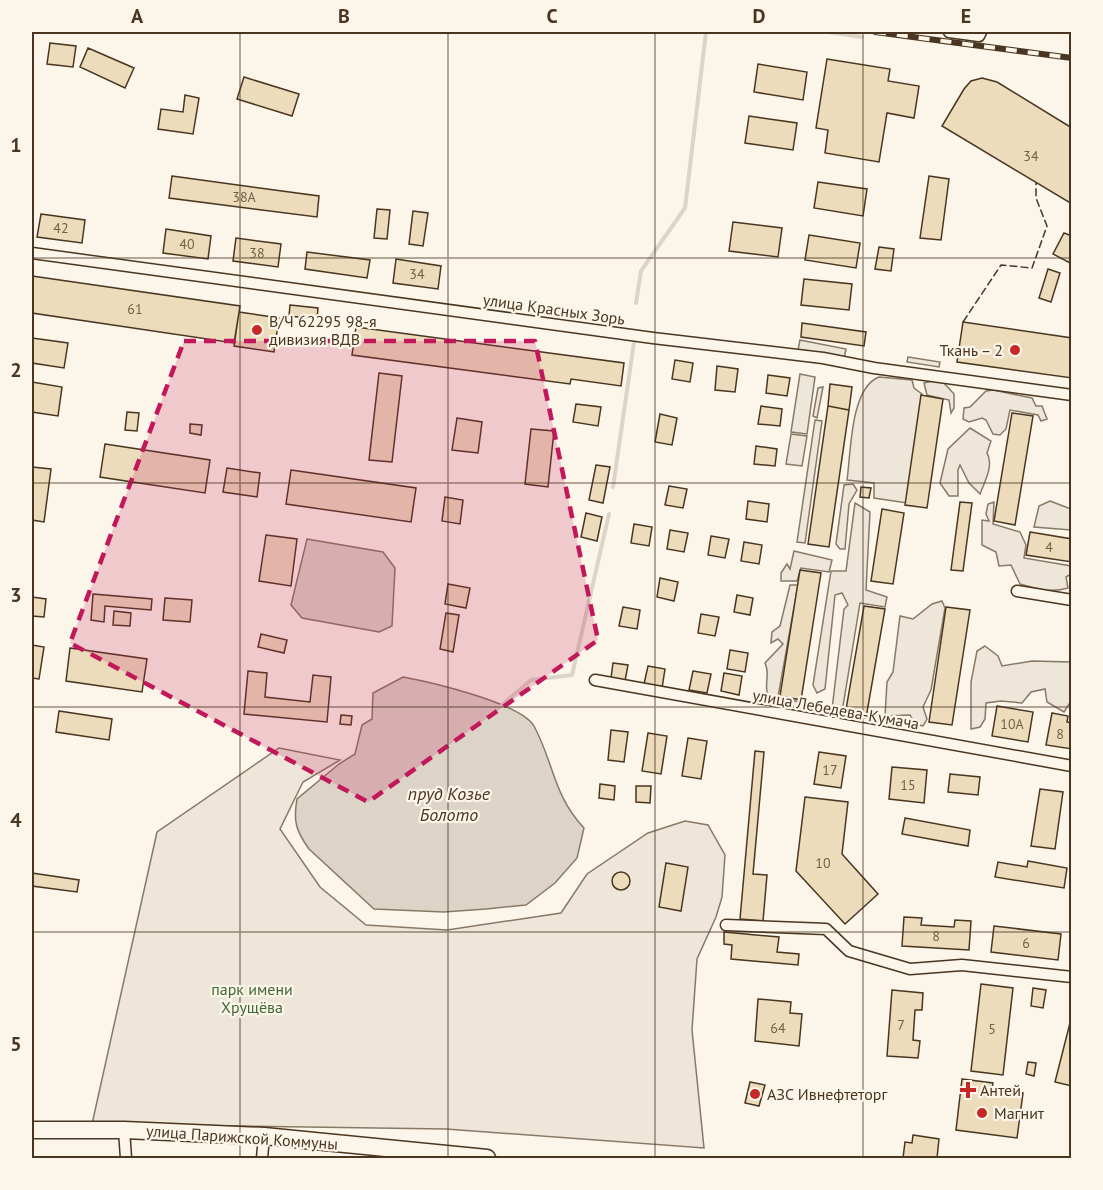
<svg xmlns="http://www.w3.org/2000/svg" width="1103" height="1190" font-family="'PT Sans',sans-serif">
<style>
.green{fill:#ede6d9;stroke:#887966;stroke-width:1.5}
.parking{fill:#ede7d9;stroke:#887966;stroke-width:1.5}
.water{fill:#dcd4c6;stroke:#887966;stroke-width:1.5}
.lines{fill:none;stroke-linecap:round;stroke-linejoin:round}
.stream{stroke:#dcd4c6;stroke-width:4}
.building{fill:#ecdcbc;stroke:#4a3520;stroke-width:1.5}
.minor-casing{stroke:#4a3520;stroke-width:13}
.primary-casing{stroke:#4a3520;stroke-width:19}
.minor{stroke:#fbf6e9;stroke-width:10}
.primary{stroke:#fbf6e9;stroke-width:16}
.rail-casing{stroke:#4a3520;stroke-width:6}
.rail{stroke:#fbf6e9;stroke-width:4;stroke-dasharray:11;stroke-linecap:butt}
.fence{stroke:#4a3520;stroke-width:1.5;stroke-dasharray:8 3;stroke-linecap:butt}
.marked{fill:#c2185b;fill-opacity:0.2;stroke:#c2185b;stroke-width:4.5;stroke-dasharray:12 8;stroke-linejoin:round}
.grid{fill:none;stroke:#4a3520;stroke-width:1.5;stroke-opacity:0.55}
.poi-dot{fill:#c62828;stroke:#fbf6e9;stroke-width:2}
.labels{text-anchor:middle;stroke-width:4.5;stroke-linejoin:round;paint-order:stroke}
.number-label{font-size:14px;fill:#725f47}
.street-label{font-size:16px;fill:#4a3520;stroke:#fbf6e9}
.poi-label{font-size:16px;fill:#4a3520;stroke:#fbf6e9;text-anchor:start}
.park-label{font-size:16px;fill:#436837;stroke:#fbf6e9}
.water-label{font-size:18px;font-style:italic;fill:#4a3520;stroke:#fbf6e9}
.neatline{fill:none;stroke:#4a3520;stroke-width:2}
.grid-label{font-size:20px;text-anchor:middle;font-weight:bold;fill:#4a3520}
</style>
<rect width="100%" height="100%" fill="#fbf6e9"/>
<path class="green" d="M 879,377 L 912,380 L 914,388 L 922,394 L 907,503 L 874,498 L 874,483 L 847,480 C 851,453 850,388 879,377 Z
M 932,381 L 943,382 L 954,394 L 954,408 L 951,413 L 949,400 L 927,395 L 924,383 Z
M 823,387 L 817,418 L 813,416 L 818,388 Z
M 993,390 L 1032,398 L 1036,406 L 1042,406 L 1047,419 L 1041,421 L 1038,415 L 1010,410 L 1006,429 L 1000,435 L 993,434 L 986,420 L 982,418 L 969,422 L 963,419 L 964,408 L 970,407 L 986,391 Z
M 815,420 L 822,421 L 805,543 L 797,542 Z
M 970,428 L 991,441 L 987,453 C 994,465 985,481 980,494 L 969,483 L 960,465 L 958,470 L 958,496 L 949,496 L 940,483 L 948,449 Z
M 791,434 L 807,436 L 802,466 L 786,464 Z
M 853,484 L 857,490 L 849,504 L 845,549 L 840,549 L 836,544 L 844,485 Z
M 1050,501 L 1071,509 L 1071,530 L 1034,527 L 1039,506 Z
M 994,502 L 993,524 L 1020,532 L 1026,545 L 1024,558 L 1071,566 L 1071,574 L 1066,577 L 1068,588 C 1051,593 1037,589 1020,584 L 1011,565 L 999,566 L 996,552 L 982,545 L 982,520 L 989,521 L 986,514 L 988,504 Z
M 855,503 L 870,512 L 866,590 L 887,597 L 885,607 L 860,603 L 842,712 L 832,709 L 844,609 L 848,605 L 842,593 L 835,595 L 825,689 L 817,693 L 813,685 L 831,571 L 846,571 Z
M 794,551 L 832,560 L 829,572 L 801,568 L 797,581 L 781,581 L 781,573 L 787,564 L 790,569 Z
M 790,585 L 798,585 L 778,697 L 804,703 L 802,716 C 789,712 771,707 767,692 C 765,681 770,673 765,663 L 783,644 L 778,639 L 771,643 L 772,632 L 780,626 Z
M 942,601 L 945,608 L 931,690 L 923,707 L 927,719 L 923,726 L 915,724 L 910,715 L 885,716 L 887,682 L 893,672 L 900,616 L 913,619 L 932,604 Z
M 985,646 L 998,656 L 1002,666 L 1032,661 L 1071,662 L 1071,701 L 1064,712 L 1047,702 L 1045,689 L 1031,692 L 1022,703 L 1001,701 L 986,703 L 985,719 L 980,727 L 971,729 L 971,682 L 977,651 Z
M 279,748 L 340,760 L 303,782 L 280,829 L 320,887 L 366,925 L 447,930 L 561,913 L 587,874 L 648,833 L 685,821 L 708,825 L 725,855 L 722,897 L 716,917 L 697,959 L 692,1030 L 704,1148 L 446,1129 L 92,1124 L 157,832 Z"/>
<path class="parking" d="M 800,340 L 846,349 L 844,359 L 798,350 Z
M 908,357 L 940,362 L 939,367 L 907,362 Z
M 800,374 L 815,377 L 807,434 L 791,432 Z"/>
<path class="water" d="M 307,539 L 383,552 L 395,568 L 392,626 L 379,632 L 302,618 L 291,605 Z
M 403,677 C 430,682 521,703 534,726 C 554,763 553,795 584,828 L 577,858 L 555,883 L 526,905 L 486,909 L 444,912 L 374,909 L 309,849 C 296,831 293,821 297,799 L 339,764 L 355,754 L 362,725 L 372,719 L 373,693 Z"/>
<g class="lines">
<path class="stream" d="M 828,32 L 862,37
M 636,303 L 641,271 L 685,208 L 706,32
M 613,487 L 634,342
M 502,705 L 531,680 L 572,675 L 609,514"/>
</g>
<path class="building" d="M 50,43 L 76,46 L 73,67 L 47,64 Z
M 88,48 L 134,68 L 125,88 L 80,67 Z
M 827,59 L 890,69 L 888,81 L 919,86 L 914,118 L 887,113 L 879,162 L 825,153 L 828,130 L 816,128 Z
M 758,64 L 807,72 L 803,100 L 754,92 Z
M 244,77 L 299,94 L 292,116 L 237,99 Z
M 982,78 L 997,82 L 1072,128 L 1072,204 L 942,126 L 964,89 L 971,81 Z
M 185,95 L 199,98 L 193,134 L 158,129 L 161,109 L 183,112 Z
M 749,116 L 797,123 L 793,150 L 745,143 Z
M 172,176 L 319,196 L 317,217 L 169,198 Z
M 929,176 L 949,179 L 941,240 L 920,238 Z
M 818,182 L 867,189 L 863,216 L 814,208 Z
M 377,209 L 390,210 L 387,239 L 374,238 Z
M 413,211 L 428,213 L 423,246 L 409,244 Z
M 41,214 L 85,220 L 82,243 L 37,237 Z
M 733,222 L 782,228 L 778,257 L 729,251 Z
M 166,229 L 211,236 L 208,259 L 163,253 Z
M 1064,233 L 1072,236 L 1072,264 L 1053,254 Z
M 809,235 L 860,243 L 856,268 L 805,260 Z
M 236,238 L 281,244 L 278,267 L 233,261 Z
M 879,247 L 894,249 L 891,271 L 875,269 Z
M 307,252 L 370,260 L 367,278 L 305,269 Z
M 396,259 L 441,266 L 438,289 L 393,283 Z
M 1048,269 L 1060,273 L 1051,302 L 1039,298 Z
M 32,276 L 240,306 L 234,343 L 32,313 Z
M 804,279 L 852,284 L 849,310 L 801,305 Z
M 290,305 L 318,308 L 317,319 L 289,316 Z
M 239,312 L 279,318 L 274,352 L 234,346 Z
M 963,322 L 1072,338 L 1072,378 L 957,362 Z
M 802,323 L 866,332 L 864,346 L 801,337 Z
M 356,327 L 624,363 L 621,386 L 571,379 L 570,384 L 352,355 Z
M 32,338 L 68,343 L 64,368 L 32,363 Z
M 675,360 L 693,363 L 690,382 L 672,379 Z
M 717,366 L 738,369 L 735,392 L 715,390 Z
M 379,373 L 402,376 L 392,462 L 369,460 Z
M 768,375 L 790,378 L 787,396 L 766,393 Z
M 32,382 L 62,387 L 58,416 L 32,412 Z
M 830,384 L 852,387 L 849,410 L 828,406 Z
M 921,395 L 943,399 L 927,508 L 905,505 Z
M 576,404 L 601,407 L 598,426 L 573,422 Z
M 761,406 L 782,409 L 780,426 L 758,424 Z
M 828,406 L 849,410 L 829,547 L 808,544 Z
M 127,412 L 139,413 L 137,431 L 125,430 Z
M 1012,413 L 1033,416 L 1015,525 L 994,521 Z
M 660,414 L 677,418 L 672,445 L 655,442 Z
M 457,418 L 482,422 L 478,453 L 452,450 Z
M 190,424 L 202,425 L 201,435 L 190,433 Z
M 531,429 L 554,431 L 548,487 L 525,484 Z
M 105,444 L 210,460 L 205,493 L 100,477 Z
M 756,446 L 777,449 L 775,466 L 754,464 Z
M 596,465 L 610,467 L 603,503 L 589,500 Z
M 32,467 L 51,469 L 44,522 L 32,520 Z
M 227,468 L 260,473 L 257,497 L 223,492 Z
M 291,470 L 416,488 L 411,522 L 286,504 Z
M 669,486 L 687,489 L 683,508 L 665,505 Z
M 861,487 L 871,488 L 869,498 L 860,497 Z
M 445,497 L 463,500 L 460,524 L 442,521 Z
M 748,501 L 769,504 L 767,522 L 746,519 Z
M 960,502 L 972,503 L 963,571 L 951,570 Z
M 882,509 L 904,513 L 893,584 L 871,581 Z
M 586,513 L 602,517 L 597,541 L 581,537 Z
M 634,524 L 652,527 L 649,546 L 631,543 Z
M 670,530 L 688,533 L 684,552 L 667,549 Z
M 1030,532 L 1072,539 L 1072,562 L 1026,555 Z
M 266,535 L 297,539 L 291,586 L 259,581 Z
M 711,536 L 729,539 L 725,558 L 708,555 Z
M 744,542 L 762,545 L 759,564 L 741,561 Z
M 800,570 L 821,573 L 801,700 L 780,696 Z
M 660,578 L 678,582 L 674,601 L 657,597 Z
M 448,584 L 470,588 L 466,608 L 445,604 Z
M 93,594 L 152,599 L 151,610 L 105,606 L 104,622 L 91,620 Z
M 737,595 L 753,598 L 750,615 L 734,612 Z
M 32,597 L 46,599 L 44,617 L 32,616 Z
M 165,598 L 192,600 L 190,622 L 163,620 Z
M 864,606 L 885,609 L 866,718 L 845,715 Z
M 623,607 L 640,610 L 637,629 L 619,626 Z
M 946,607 L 970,610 L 952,725 L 929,722 Z
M 114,611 L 131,613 L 130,626 L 113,625 Z
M 446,613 L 459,615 L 453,652 L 440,649 Z
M 701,614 L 719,617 L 715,636 L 698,633 Z
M 261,634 L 287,640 L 284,653 L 258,647 Z
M 32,645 L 44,647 L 39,679 L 32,678 Z
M 70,648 L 147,659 L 142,692 L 66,681 Z
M 730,650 L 748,653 L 745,672 L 727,669 Z
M 613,663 L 628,665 L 625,681 L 611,678 Z
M 648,666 L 665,669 L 662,688 L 644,684 Z
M 248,671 L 267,673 L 265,697 L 310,702 L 313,675 L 331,677 L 327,722 L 244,714 Z
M 693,671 L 711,674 L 707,693 L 689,690 Z
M 724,673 L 742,676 L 739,695 L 721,691 Z
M 997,706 L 1033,712 L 1028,742 L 992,736 Z
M 59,711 L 112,719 L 109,740 L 56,732 Z
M 1052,713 L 1068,716 L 1067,722 L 1072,723 L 1072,749 L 1046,745 Z
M 341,715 L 352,716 L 351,725 L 340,724 Z
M 611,730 L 628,732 L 624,762 L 608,760 Z
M 648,733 L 667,736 L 661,774 L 642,771 Z
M 688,738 L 707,741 L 701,779 L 682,776 Z
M 755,751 L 764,752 L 753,874 L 767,875 L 763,921 L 740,919 Z
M 819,752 L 846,756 L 841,788 L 814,784 Z
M 892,767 L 927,770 L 924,803 L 889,799 Z
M 950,774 L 980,777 L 978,795 L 948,792 Z
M 600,784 L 615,786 L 614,800 L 599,798 Z
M 636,786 L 651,786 L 650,803 L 636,802 Z
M 1040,789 L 1063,792 L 1055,849 L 1031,846 Z
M 805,797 L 848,802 L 842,854 L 878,894 L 845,924 L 796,871 Z
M 905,818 L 970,830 L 968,846 L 902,834 Z
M 1028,861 L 1067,868 L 1064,888 L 995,877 L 998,862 L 1027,867 Z
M 666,863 L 688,867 L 681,911 L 659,907 Z
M612 881a9 9 0 1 1 18 0a9 9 0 1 1-18 0Z
M 32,873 L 79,880 L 77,892 L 32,886 Z
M 904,917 L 922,918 L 921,925 L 954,927 L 955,920 L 971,921 L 969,950 L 902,946 Z
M 994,926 L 1061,934 L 1058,960 L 991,952 Z
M 724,932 L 779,937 L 777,952 L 799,954 L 798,965 L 731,959 L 732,945 L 724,944 Z
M 981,984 L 1013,988 L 1003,1075 L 971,1071 Z
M 1033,988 L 1046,990 L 1043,1008 L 1031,1006 Z
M 892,990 L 923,993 L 922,1010 L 915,1010 L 913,1040 L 920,1041 L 918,1058 L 887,1056 Z
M 758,999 L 791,1002 L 790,1013 L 802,1014 L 799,1046 L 755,1041 Z
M 1072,1015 L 1072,1086 L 1055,1082 Z
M 1028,1062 L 1036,1063 L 1034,1076 L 1026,1074 Z
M 962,1079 L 993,1083 L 992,1089 L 1023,1093 L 1017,1138 L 956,1130 Z
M 750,1082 L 765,1085 L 759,1106 L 745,1103 Z
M 913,1135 L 939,1139 L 937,1158 L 903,1158 L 905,1142 L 912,1143 Z"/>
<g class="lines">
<defs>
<path id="minor" d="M 949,32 L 979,36 L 981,32
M 32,253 L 653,338 L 823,358 L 874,368 L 1072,395
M 1017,591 L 1072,600
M 595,680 L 1072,766
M 726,925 L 826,929 L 849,951 L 910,969 L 962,965 L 1072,977
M 124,1130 L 126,1158
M 262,1158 L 264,1136"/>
<path id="primary" d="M 32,1130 L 124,1130 L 264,1136 L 487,1158"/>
</defs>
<use href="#minor" class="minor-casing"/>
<use href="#primary" class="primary-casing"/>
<use href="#minor" class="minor"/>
<use href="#primary" class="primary"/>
<defs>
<path id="rail" d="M 875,32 L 1072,58"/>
</defs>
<use href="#rail" class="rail-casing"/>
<use href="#rail" class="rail"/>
<path class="fence" d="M 963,322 L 1001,265 L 1032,268 L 1047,226 L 1036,198 L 1036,183"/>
</g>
<path class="marked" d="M 184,341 L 535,341 L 598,640 L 368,802 L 70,643 Z"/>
<path class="grid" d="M 240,32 L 240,1158M 448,32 L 448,1158M 655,32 L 655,1158M 863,32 L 863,1158M 32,258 L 1072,258M 32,483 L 1072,483M 32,707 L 1072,707M 32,932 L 1072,932"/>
<g class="poi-dot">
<circle cx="257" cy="330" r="6"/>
<circle cx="1015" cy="350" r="6"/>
<path d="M965 1081h6v6h6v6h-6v6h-6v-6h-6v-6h6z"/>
<circle cx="755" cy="1094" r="6"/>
<circle cx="982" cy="1113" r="6"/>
</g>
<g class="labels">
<g class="number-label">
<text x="1031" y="161">34</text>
<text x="244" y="202">38А</text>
<text x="61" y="233">42</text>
<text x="187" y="249">40</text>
<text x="257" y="258">38</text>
<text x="417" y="279">34</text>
<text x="135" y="314">61</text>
<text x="1049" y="552">4</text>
<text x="1012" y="729">10А</text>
<text x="1060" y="739">8</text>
<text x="830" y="775">17</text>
<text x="908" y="790">15</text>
<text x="823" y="868">10</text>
<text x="936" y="941">8</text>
<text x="1026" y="948">6</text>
<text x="901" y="1030">7</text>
<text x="778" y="1033">64</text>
<text x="992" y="1034">5</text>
</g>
<g class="street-label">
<text transform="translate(554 309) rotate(8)" y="6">улица Красных Зорь</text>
<text transform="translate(836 709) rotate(10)" y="6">улица Лебедева-Кумача</text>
<text transform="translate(242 1137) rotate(4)" y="6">улица Парижской Коммуны</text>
</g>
<g class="poi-label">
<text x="269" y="327">В/Ч 62295 98-я<tspan x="269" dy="18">дивизия ВДВ</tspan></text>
<text x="1003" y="356" text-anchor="end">Ткань – 2</text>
<text x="980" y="1096">Антей</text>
<text x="767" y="1100">АЗС Ивнефтеторг</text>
<text x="994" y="1119">Магнит</text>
</g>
<g class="park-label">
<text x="252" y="995">парк имени<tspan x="252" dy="18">Хрущёва</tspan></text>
</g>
<g class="water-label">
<text x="449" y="800">пруд Козье<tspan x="449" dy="21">Болото</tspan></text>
</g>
</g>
<rect width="1103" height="1190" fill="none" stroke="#fbf6e9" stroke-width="66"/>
<rect x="33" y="33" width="1037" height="1124" class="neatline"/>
<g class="grid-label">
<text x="137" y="23">A</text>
<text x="344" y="23">B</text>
<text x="552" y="23">C</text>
<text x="759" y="23">D</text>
<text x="966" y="23">E</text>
<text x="16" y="152">1</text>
<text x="16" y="377">2</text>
<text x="16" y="602">3</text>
<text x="16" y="827">4</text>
<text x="16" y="1051">5</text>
</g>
</svg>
